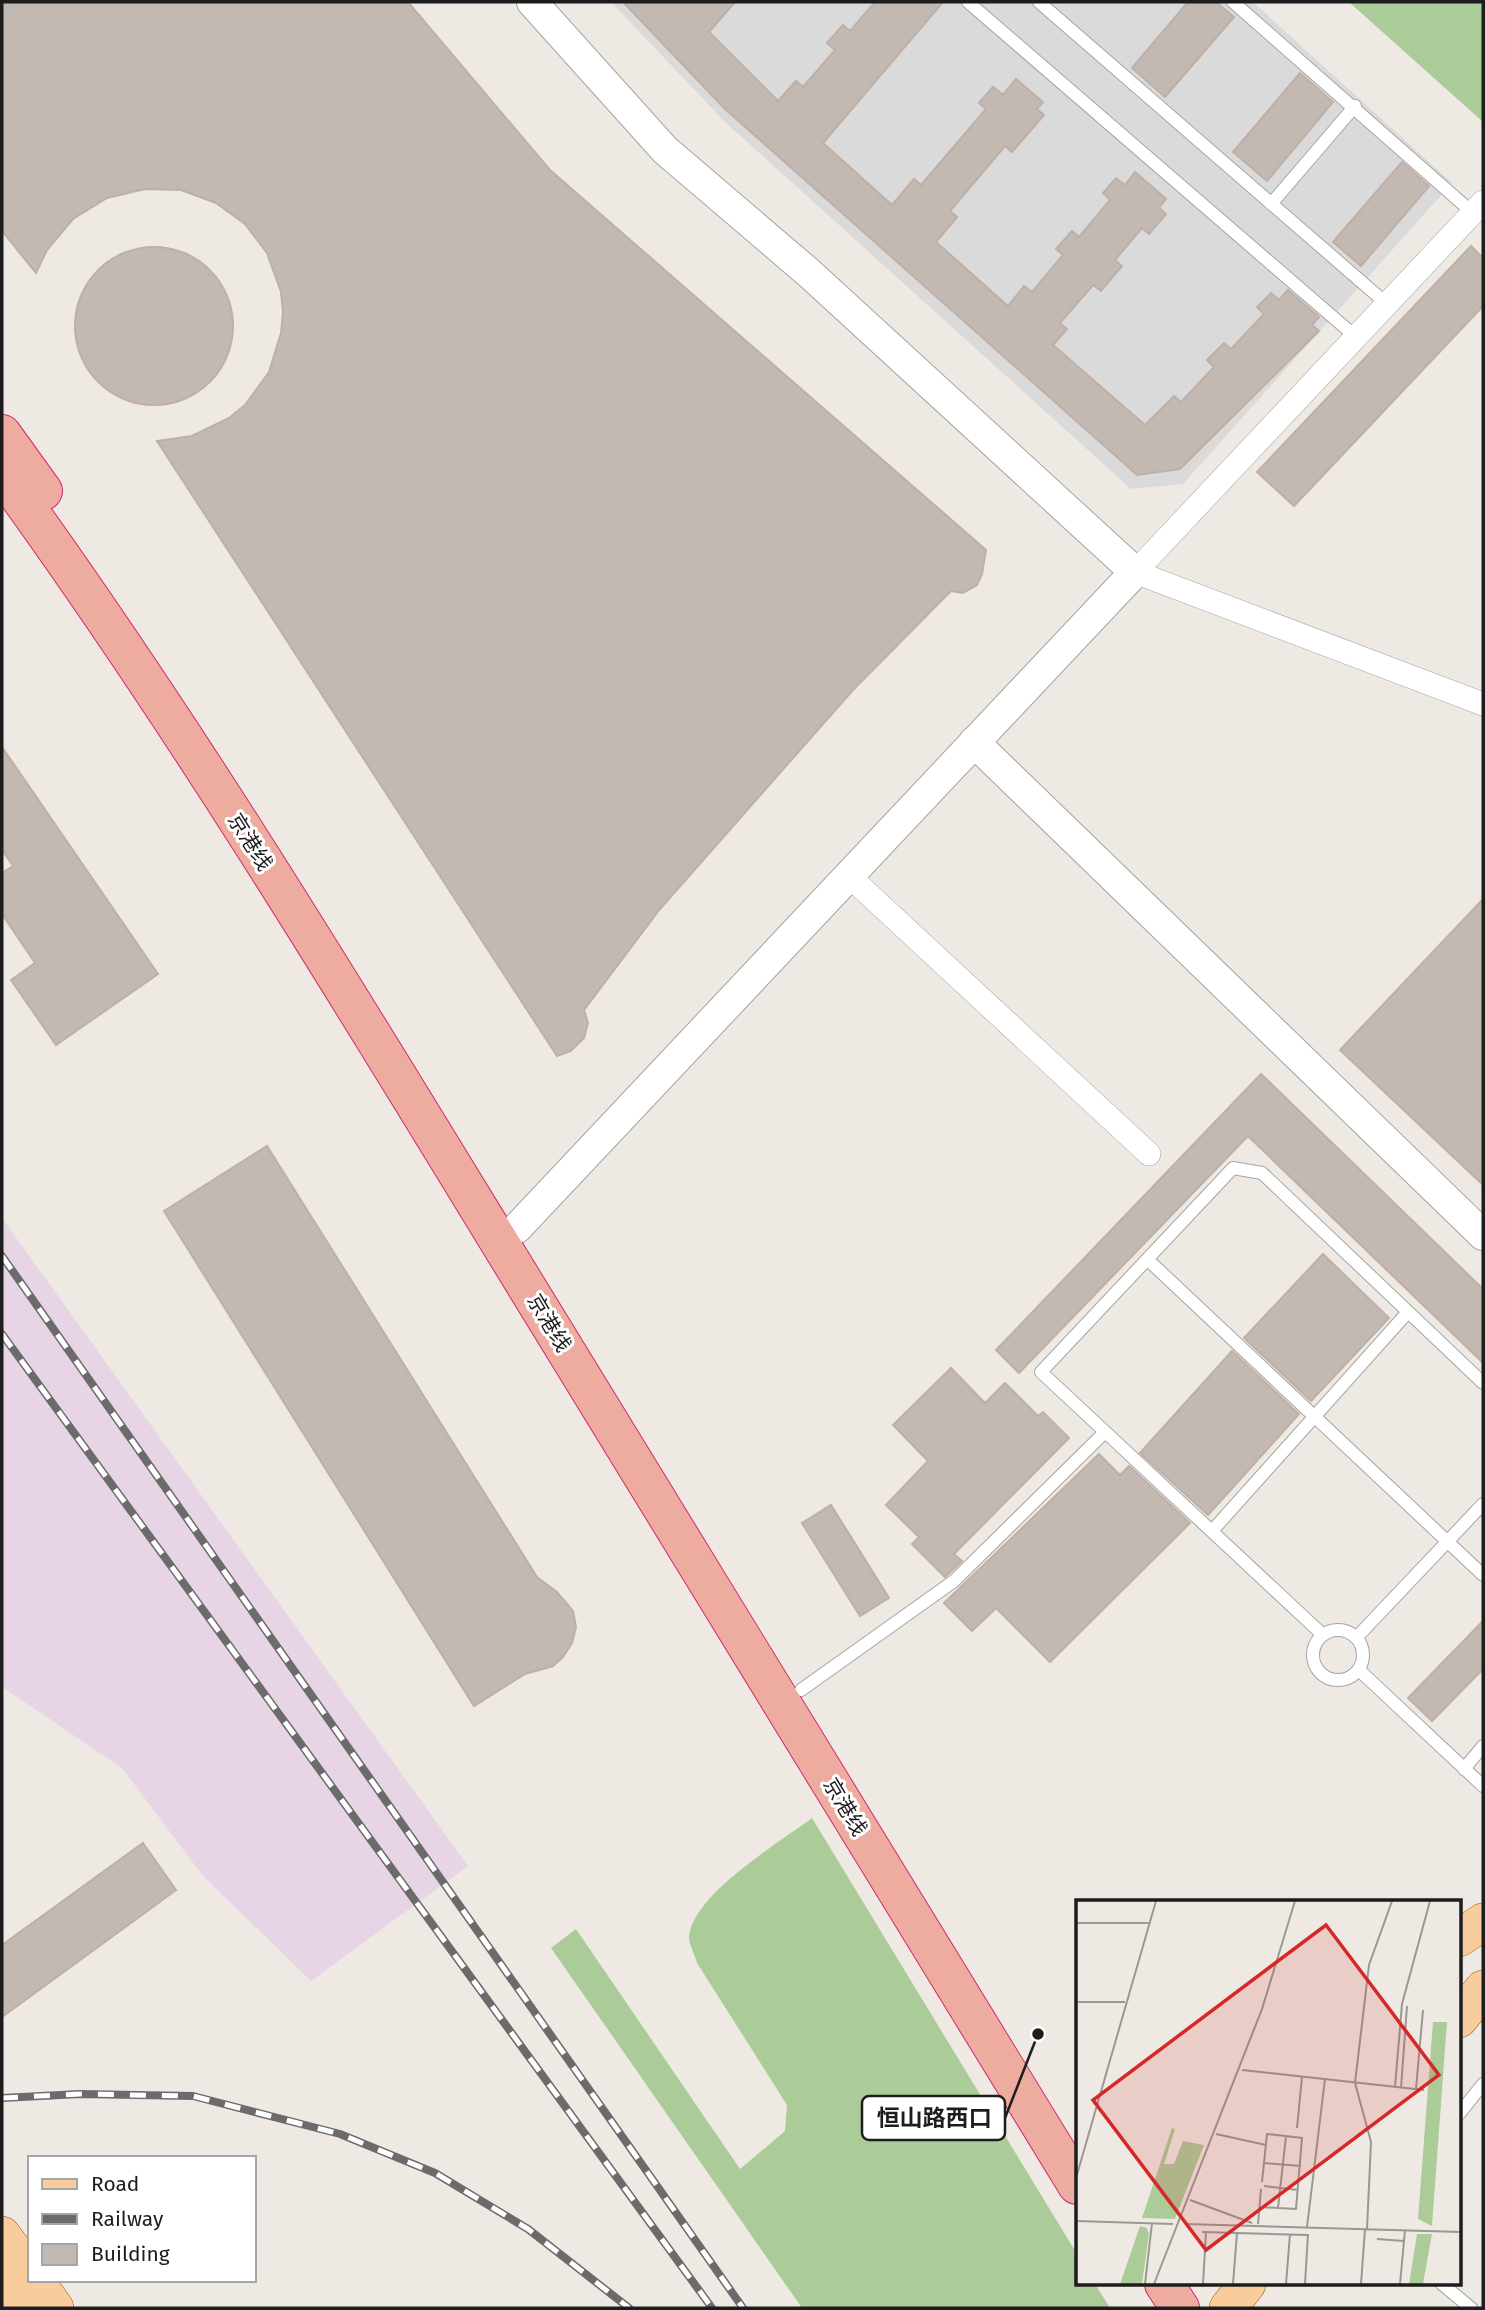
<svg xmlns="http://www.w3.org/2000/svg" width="1485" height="2310" font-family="'Fira Sans','Noto Sans SC',sans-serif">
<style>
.residential{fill:#dbdada}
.industrial{fill:#e7d5e5}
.forest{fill:#abcc99}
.building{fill:#c2b9b3;stroke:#bfafa6;stroke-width:2}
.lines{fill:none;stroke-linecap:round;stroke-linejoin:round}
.service-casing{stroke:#a4a4a4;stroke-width:14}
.minor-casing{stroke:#a4a4a4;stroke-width:24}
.tertiary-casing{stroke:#a4a4a4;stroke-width:32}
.primary-casing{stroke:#925a04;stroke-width:38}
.trunk-casing{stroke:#d3296d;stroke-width:40}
.service{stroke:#fff;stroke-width:12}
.minor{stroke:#fff;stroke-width:23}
.tertiary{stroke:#fff;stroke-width:30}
.primary{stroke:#f9cc9d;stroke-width:37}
.trunk{stroke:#eeaca0;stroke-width:38}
.rail-casing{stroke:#6b6b6b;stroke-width:8}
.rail{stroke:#fff;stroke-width:5;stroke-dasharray:16;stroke-linecap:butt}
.labels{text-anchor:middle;stroke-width:6;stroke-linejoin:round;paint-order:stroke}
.street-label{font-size:21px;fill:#1d1d1d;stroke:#fff}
.inset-road{fill:none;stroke:#9a9894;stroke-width:2}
.view{fill:#d62828;fill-opacity:0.15;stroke:#d62828;stroke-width:3.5}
.inset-edge{fill:none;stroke:#1d1d1d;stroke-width:3.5}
.leader{fill:none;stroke:#1d1d1d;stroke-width:2.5}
.callout-dot{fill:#1d1d1d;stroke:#fff;stroke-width:2.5}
.callout{fill:#fff;stroke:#1d1d1d;stroke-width:2.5}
.callout-label{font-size:23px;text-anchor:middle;font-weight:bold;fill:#1d1d1d}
</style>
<rect width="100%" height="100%" fill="#eeeae3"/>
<path class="residential" d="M 611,2 L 1253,2 L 1452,183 L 1183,484 L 1131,489 L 725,122 Z"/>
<path class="industrial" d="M 2,1218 L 468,1866 L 311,1981 L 203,1876 L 122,1768 L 2,1687 Z"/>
<path class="forest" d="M 1349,2 L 1483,2 L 1483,122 Z
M 812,1818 L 1077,2254 L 1077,2284 L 1095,2284 L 1110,2308 L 802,2308 L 551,1948 L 576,1929 L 740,2169 L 785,2131 L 787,2105 L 697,1963 C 695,1955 689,1944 689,1937 C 692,1895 780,1842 812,1818 Z"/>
<path class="building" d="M 2,2 L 408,2 L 550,170 L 986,550 L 982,574 L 977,585 L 963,593 L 951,591 L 853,690 L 660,909 L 584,1010 L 588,1023 L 584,1038 L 571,1051 L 557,1056 L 157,441 L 192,436 L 229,418 L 245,405 L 269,372 L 281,333 L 283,312 L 281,292 L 267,253 L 245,224 L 216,203 L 181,190 L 145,189 L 107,198 L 73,219 L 47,250 L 36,273 L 2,231 Z
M 623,2 L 735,2 L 709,32 L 778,101 L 796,81 L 803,87 L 835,50 L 827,43 L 843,25 L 850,31 L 875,2 L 943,2 L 823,143 L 892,205 L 914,179 L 921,185 L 986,109 L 979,103 L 993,87 L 1003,95 L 1016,79 L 1043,102 L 1037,109 L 1044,115 L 1012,152 L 1005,146 L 950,211 L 957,217 L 936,242 L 1008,306 L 1024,286 L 1032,292 L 1063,255 L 1056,249 L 1072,231 L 1079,237 L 1110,200 L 1103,193 L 1116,178 L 1125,185 L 1135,172 L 1166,199 L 1159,208 L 1166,214 L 1149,234 L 1142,228 L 1115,260 L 1122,266 L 1101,291 L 1093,285 L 1060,323 L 1067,329 L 1053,345 L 1145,425 L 1174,396 L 1181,402 L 1214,367 L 1207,360 L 1224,343 L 1231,349 L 1264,314 L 1257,307 L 1271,293 L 1279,300 L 1288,290 L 1319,317 L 1312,325 L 1319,331 L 1180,469 L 1137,475 L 725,109 Z
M 1188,2 L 1216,2 L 1234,17 L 1165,97 L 1132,68 Z
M 1300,73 L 1333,102 L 1267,181 L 1233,152 Z
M 1402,162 L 1429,186 L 1361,266 L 1333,242 Z
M 1471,246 L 1483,258 L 1483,306 L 1294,506 L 1257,472 Z
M75 326a79 79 0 1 1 158 0a79 79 0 1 1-158 0Z
M 2,747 L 158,974 L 56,1045 L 11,980 L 35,963 L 2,914 L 2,873 L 13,866 L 2,850 Z
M 1483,899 L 1483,1185 L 1340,1050 Z
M 1261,1074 L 1483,1289 L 1483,1363 L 1248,1136 L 1019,1373 L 996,1350 Z
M 267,1146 L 537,1577 L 557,1592 L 573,1611 L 576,1627 L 572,1643 L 563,1657 L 553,1666 L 525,1674 L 474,1706 L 164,1211 Z
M 1323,1254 L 1389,1318 L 1311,1401 L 1244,1338 Z
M 1232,1351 L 1299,1414 L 1208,1515 L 1140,1453 Z
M 951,1368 L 985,1403 L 1005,1383 L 1038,1416 L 1043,1412 L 1069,1438 L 954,1554 L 962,1561 L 945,1577 L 912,1544 L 919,1537 L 886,1505 L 928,1461 L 893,1425 Z
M 1099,1454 L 1120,1475 L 1129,1466 L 1190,1523 L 1050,1662 L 996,1608 L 972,1631 L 944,1603 Z
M 831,1505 L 889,1598 L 860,1616 L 802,1523 Z
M 1483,1621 L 1483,1669 L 1432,1721 L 1408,1698 Z
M 143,1843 L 176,1890 L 2,2017 L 2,1945 Z"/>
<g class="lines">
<defs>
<path id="service" d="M 968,2 L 1356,337
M 1039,2 L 1387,304
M 1233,2 L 1473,213
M 1271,204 L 1355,106
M 1147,1259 L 1483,1575
M 1212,1531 L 1408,1312
M1313 1655a25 25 0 1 1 50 0a25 25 0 1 1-50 0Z
M 1323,1635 L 1041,1372 L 1233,1168 L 1262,1173 L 1483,1383
M 1356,1638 L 1483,1504
M 1359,1670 L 1483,1786
M 801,1690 L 954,1581 L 1105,1432
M 1464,1769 L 1483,1746
M 1459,2114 L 1483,2084
M 1442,2284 L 1471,2308"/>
<path id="minor" d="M 1483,202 L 1135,572 L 1483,704
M 849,876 L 1149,1154"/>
<path id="tertiary" d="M 974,742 L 1483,1235
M 517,1228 L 1135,572 L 809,273 L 665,150 L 532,2"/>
<path id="primary" d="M 1459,1938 L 1483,1922
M 1459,2019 L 1483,1989
M 2,2235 L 30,2273
M 2,2279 L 23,2308
M 35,2280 L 55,2308
M 1228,2308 L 1247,2284"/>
<path id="trunk" d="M 2,434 L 43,491
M 2,473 C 185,725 347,993 509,1258 C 699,1567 888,1876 1077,2185
M 1164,2284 L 1180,2308"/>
</defs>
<use href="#service" class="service-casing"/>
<use href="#minor" class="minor-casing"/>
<use href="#tertiary" class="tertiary-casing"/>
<use href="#primary" class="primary-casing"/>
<use href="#trunk" class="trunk-casing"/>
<use href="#service" class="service"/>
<use href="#minor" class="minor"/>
<use href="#tertiary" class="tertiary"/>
<use href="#primary" class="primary"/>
<use href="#trunk" class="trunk"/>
<defs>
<path id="rail" d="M 2,1256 L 743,2308
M 2,1334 L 712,2308
M 2,2098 L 80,2094 L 193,2096 L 340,2134 L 435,2173 L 528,2229 L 629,2308"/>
</defs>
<use href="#rail" class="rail-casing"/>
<use href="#rail" class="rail"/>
</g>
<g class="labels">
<g class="street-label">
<text transform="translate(250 842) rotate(58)" y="7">京港线</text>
<text transform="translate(549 1323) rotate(59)" y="7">京港线</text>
<text transform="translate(845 1807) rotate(59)" y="7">京港线</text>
</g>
</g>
<g transform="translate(1076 1900)">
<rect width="385" height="385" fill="#eeeae3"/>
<path d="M 357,122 L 371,122 L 356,326 L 342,319 ZM 96,228 L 99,229 L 88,264 L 98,264 L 107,241 L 128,245 L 99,319 L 66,318 ZM 64,326 L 71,328 L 73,334 L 66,384 L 44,384 ZM 341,334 L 356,334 L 347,384 L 333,384 Z" fill="#abcc99"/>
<path class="inset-road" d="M 0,23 L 73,23M 0,102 L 49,102M 166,170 L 348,190M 319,187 L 326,104 L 354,1M 325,188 L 331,106M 340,189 L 347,110M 221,228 L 226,177M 140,234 L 190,245M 188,263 L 225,266M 0,278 L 80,1M 188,286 L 222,290M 114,300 L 176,323M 183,307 L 220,309 L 226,238 L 191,234 L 186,282M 202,308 L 210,236M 0,321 L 97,324M 109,324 L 385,332M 182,324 L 185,289M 231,327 L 249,179M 291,329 L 295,242 L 279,183 L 293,65 L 316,1M 126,332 L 232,335M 301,339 L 328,341M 69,384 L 76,323M 78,384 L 186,109 L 219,1M 127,384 L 130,332M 157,384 L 161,333M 210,384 L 214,334M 229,384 L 232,334M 285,384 L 289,329M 324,384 L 329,330"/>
<path class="view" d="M 250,25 L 363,175 L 130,350 L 17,200 Z"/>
<rect width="385" height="385" class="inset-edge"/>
</g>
<path class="leader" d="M1038 2034L1005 2118"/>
<circle class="callout-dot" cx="1038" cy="2034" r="7"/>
<rect class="callout" x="862" y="2096" width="143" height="44" rx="7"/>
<g class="callout-label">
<text x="934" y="2126">恒山路西口</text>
</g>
<rect width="1485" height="2310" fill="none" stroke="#1d1d1d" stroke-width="7"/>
<rect x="28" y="2156" width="228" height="126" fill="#ffffff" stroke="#a5a5a5" stroke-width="2"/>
<rect x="42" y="2179" width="35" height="10" fill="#f9cc9d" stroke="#a5a5a5" stroke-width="2"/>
<text x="91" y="2191" font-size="21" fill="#1d1d1d">Road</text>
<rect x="42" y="2214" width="35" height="10" fill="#6b6b6b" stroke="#a5a5a5" stroke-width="2"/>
<text x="91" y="2226" font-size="21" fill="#1d1d1d">Railway</text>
<rect x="42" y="2244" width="35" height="21" fill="#c2b9b3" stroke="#a5a5a5" stroke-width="2"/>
<text x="91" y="2261" font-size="21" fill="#1d1d1d">Building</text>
</svg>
